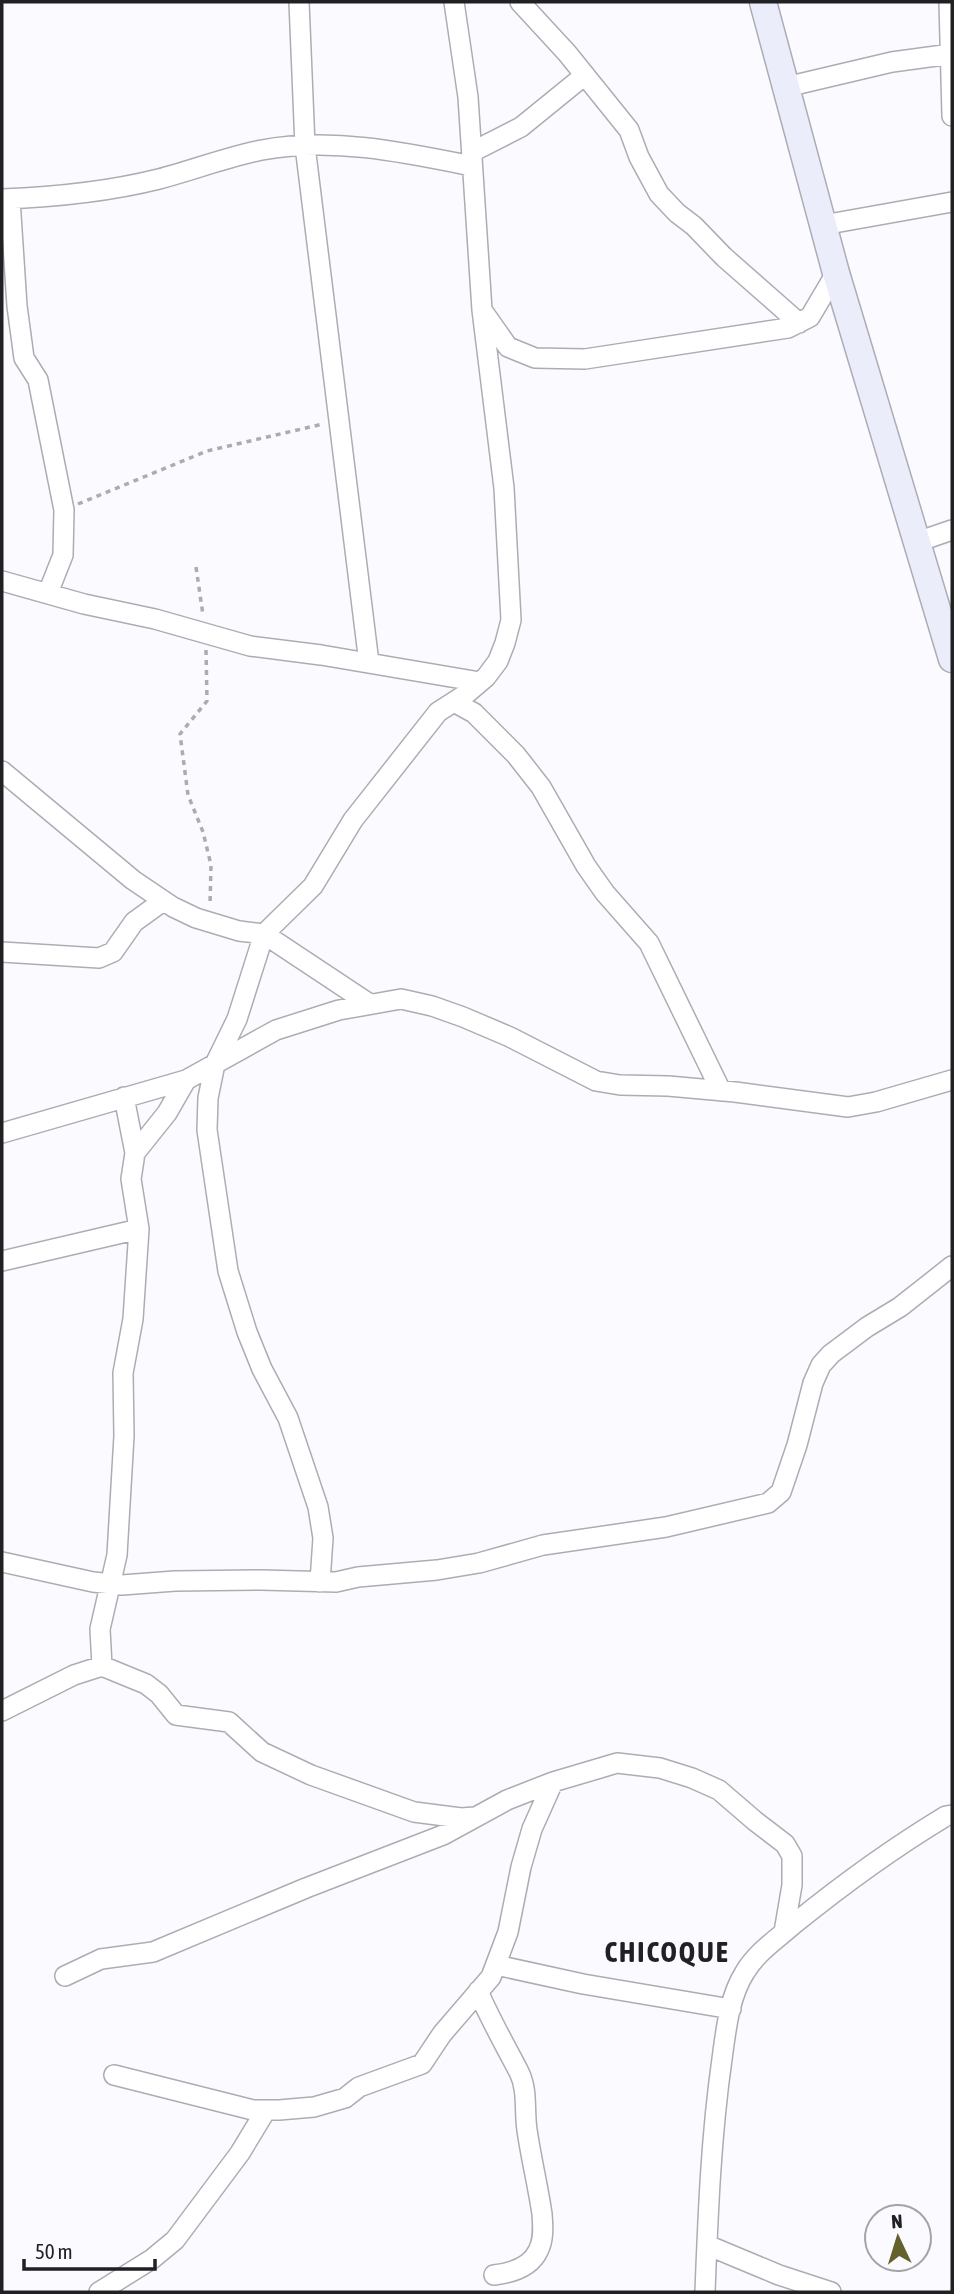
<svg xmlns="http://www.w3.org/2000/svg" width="954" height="2294" font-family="'Asap Condensed',sans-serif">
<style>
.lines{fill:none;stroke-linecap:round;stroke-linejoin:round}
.street-casing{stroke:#acacb5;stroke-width:22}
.secondary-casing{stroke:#acacb5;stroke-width:29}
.path{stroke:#acacb0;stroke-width:3.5;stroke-dasharray:5 5;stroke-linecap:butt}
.street{stroke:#fff;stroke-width:19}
.secondary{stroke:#ecedfb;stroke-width:26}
.labels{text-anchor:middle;stroke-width:7;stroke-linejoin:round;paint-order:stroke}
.district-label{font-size:28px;font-weight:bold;letter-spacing:2px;fill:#212124;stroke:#fbfbff}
</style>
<rect width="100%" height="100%" fill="#fbfbff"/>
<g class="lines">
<defs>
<path id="street" d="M 299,2 L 305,146 L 369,663
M 454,2 L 468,97 L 482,310 L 508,347 L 535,358 L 585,359 L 788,328 L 810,317 L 836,273
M 520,2 L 567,53 L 629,130 L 639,157 L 659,194 L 677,213 L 694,226 L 724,257 L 799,323
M 949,2 L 952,116
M 786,87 L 892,62 L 951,54
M 472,152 L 521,127 L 585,75
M 2,199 C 56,197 107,192 159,179 C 193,170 227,157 262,150 C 332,137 403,152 472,166
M 10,199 L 17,306 L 24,358 L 38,380 L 64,510 L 63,555 L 48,593
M 823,225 L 952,202
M 917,542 L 952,530
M 2,581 L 84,604 L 155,619 L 250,646 L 321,655 L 480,682
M 454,702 L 474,713 L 516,755 L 541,787 L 586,866 L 605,893 L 649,943 L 721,1091
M 2,771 L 133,880 L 173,907 L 196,918 L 239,931 L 264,934 L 368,1003
M 2,952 L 99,958 L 113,952 L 134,922 L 163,901
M 2,1133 L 186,1080 L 276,1030 L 339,1010 L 401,999 L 432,1006 L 463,1017 L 510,1037 L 596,1081 L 620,1085 L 668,1086 L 735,1092 L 848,1107 L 876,1102 L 952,1080
M 135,1153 L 167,1113 L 186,1080
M 2,1261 L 139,1229
M 2,1562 L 93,1582 L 122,1585 L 175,1581 L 261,1580 L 336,1582 L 358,1577 L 437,1570 L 479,1563 L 543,1545 L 666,1527 L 768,1503 L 781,1492 L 797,1445 L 813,1383 L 821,1365 L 831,1354 L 867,1327 L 900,1307 L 952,1266
M 320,1582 L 323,1538 L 318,1507 L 288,1418 L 262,1369 L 247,1332 L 228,1271 L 207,1130 L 208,1098 L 215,1064 L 237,1019 L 264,934 L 313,886 L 353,820 L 438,712 L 466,694 L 486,677 L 498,661 L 505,643 L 511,620 L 504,488 L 482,310
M 102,1666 L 100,1629 L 117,1555 L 124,1436 L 123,1373 L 133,1319 L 139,1229 L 131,1179 L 135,1153 L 124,1097
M 2,1711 L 74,1675 L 102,1666 L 146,1684 L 159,1694 L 176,1715 L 229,1722 L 262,1752 L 311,1775 L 414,1812 L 461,1818 L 475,1817
M 496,1965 L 583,1984 L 731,2009
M 65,1976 L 101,1959 L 153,1952 L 306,1888 L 443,1835 L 507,1800 L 553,1782 L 617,1763 L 660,1768 L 692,1778 L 719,1790 L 755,1821 L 785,1844 L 792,1856 L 792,1885 L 784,1932
M 478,1991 C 490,2019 505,2045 519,2072 C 528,2090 524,2110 527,2130 C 531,2158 538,2186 542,2214 C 543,2226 544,2240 538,2251 C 530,2268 511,2273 494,2275
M 114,2075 L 253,2110 L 279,2110 L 314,2107 L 345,2098 L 359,2087 L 422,2064 L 442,2034 L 491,1977 L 508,1932 L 521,1867 L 532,1829 L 553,1782
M 707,2245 L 779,2275 L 831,2292
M 99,2292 L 152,2259 L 175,2240 L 240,2153 L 266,2110
M 705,2292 C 708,2214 711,2136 722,2059 C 726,2030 729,1997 745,1972 C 757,1952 777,1939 794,1924 C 842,1885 893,1848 946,1816 L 952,1815"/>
<path id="secondary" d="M 763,2 L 836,273 L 952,659"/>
</defs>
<use href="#street" class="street-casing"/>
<use href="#secondary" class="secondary-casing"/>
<path class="path" d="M 78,504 L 207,451 L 323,424
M 196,567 L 203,615
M 206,650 L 207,701 L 180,734 L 188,795 L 203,832 L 211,865 L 210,905"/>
<use href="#street" class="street"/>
<use href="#secondary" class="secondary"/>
</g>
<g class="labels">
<g class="district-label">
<text x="667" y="1962">CHICOQUE</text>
</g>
</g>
<rect width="954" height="2294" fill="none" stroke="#212124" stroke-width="7"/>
<g transform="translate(898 2238) rotate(356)"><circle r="33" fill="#fbfbff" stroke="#a4a4a7" stroke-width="2"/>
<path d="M0-5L12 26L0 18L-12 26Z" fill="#65612d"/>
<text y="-10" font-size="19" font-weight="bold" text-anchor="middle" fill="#212124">N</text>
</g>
<path d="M24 2259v10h131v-10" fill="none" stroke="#212124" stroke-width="3.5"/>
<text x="35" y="2259" font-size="21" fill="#212124" stroke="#fbfbff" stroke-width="5" paint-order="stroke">50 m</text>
</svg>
